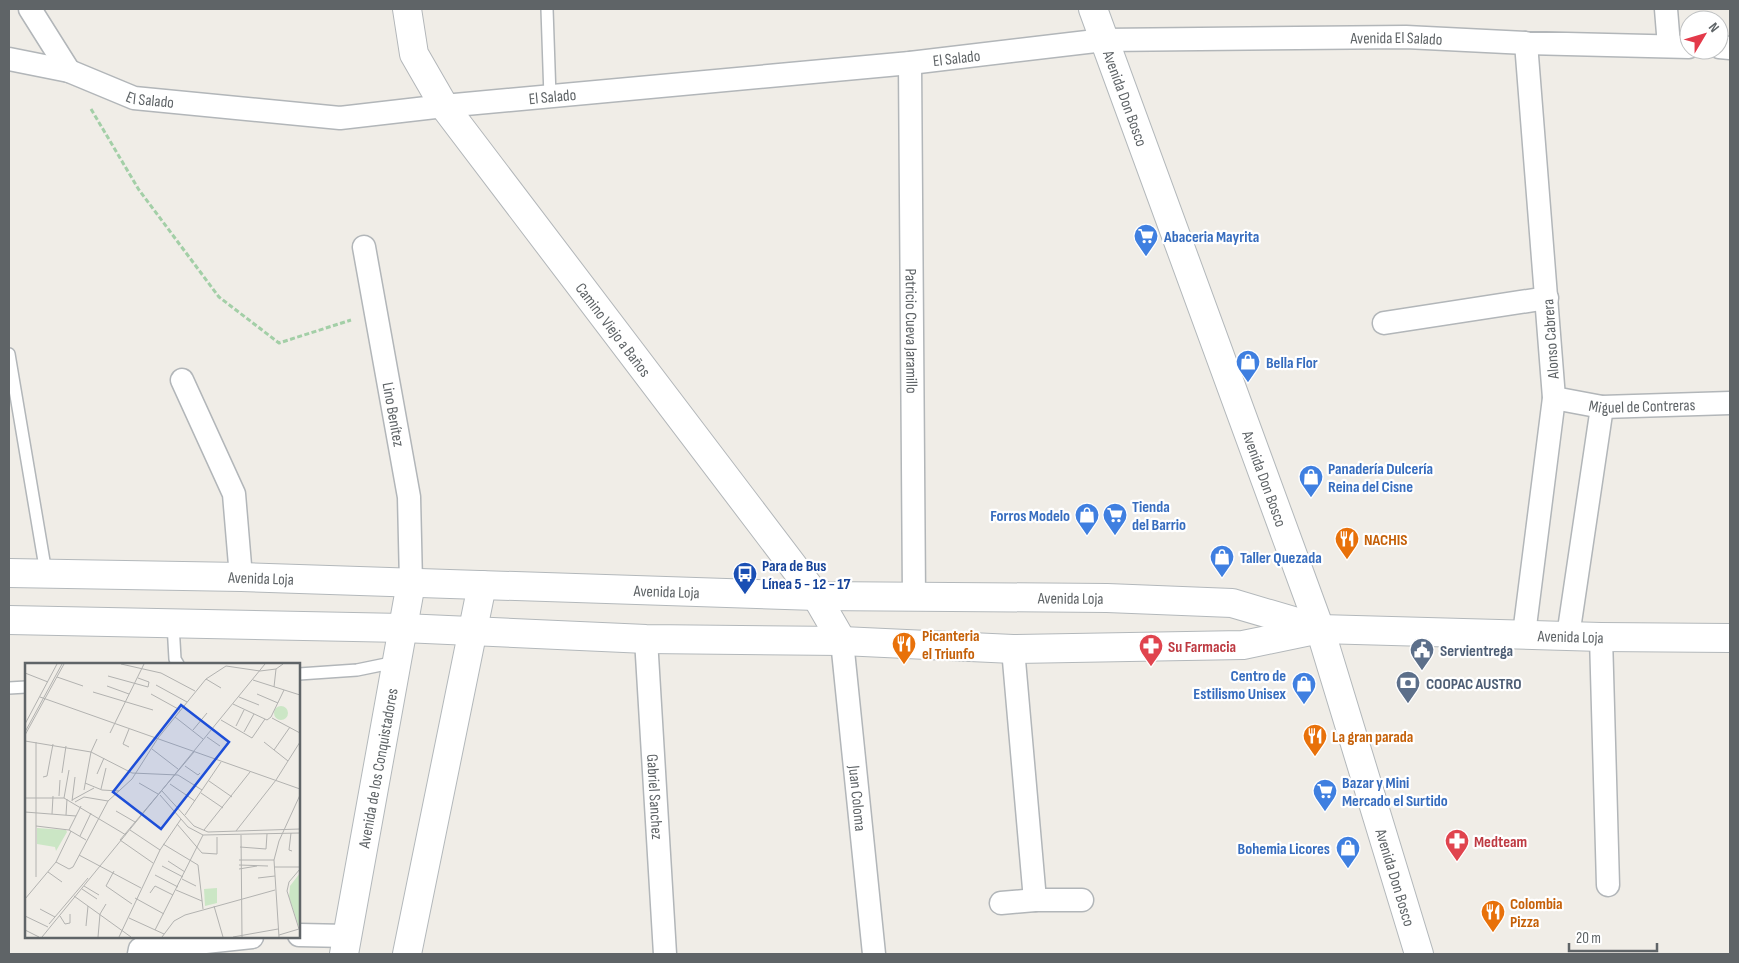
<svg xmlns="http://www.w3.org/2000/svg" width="1739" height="963" font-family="'Sofia Sans Condensed',sans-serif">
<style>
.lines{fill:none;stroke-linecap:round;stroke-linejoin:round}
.service-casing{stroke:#b2b6b9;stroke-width:14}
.minor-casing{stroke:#b2b6b9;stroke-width:25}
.tertiary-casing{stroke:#b2b6b9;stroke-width:30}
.secondary-casing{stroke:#b3b8bb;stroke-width:30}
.path{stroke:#a3cfa7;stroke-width:3;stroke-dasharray:5 2.5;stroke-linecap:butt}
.service{stroke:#fff;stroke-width:11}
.minor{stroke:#fff;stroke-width:22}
.tertiary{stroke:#fff;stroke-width:28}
.secondary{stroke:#fff;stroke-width:28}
.labels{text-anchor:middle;stroke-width:4.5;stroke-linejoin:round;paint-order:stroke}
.street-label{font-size:16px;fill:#5f6467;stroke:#fff}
.shop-label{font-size:16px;font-weight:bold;fill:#366cbe;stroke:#fff;text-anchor:start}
.food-label{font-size:16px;font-weight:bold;fill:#c56008;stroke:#fff;text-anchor:start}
.transit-label{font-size:16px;font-weight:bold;fill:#164399;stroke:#fff;text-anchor:start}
.health-label{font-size:16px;font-weight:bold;fill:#be3a42;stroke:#fff;text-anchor:start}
.service-label{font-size:16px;font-weight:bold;fill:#4e5e75;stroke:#fff;text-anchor:start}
.inset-road{fill:none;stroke:#b2b2b0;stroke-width:1}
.view{fill:#1d4ed8;fill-opacity:0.15;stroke:#1d4ed8;stroke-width:2.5}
.inset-edge{fill:none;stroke:#5f6467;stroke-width:2.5}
</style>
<rect width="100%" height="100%" fill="#f0ede7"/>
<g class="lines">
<defs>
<path id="service" d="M 547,9 L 550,97
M 9,354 L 46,573
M 173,624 L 175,659 L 178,664
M 299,674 L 357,670 L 396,662
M 9,688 L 26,687"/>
<g id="minor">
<path d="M 30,9 L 69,71"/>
<path d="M 1666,9 L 1669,46"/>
<path d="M 1719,47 L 1730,48"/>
<path id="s1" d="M 9,59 L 69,71 L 134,98 L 340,118 L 444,106 L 910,63 L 1104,40 L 1406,37 L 1526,43 L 1689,47"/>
<path id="s2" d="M 910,63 L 914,598"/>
<path id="s3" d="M 364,247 L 409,497 L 411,583"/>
<path d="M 1384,323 L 1547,298"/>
<path d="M 182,380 L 234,494 L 241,577"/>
<path id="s4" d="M 1554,398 L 1602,407 L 1730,403"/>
<path d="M 1524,634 L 1554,398 L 1526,43"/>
<path d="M 1568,636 L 1602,407"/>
<path d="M 1601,637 L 1608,885"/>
<path id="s5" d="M 646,639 L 665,954"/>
<path id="s6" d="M 842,641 L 874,954"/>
<path d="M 1013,649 L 1035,900 L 1082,900"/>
<path d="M 1001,903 L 1035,900"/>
<path d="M 299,935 L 348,936"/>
<path d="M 139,954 L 140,949 L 252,937"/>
</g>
<g id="tertiary">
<path id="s7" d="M 407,9 L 414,54 L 444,106 L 816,596 L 842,641"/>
</g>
<g id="secondary">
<path id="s8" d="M 1093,9 L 1320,629 L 1419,954"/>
<path id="s9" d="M 9,573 L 241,577 L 816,596 L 1107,598 L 1232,603 L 1317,628"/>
<path id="s10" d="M 9,620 L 403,628 L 646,639 L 842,641 L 1013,649 L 1243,645 L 1320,629 L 1601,637 L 1730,638"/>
<path id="s11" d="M 344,954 L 411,583"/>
<path d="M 407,954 L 482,585"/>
</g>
</defs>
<use href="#service" class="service-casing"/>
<use href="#minor" class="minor-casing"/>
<use href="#tertiary" class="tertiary-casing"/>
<use href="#secondary" class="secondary-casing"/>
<path class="path" d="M 91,109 L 139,190 L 219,297 L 279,343 L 351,320"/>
<use href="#service" class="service"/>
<use href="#minor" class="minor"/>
<use href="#tertiary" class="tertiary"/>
<use href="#secondary" class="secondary"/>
</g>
<defs>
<symbol id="supermarket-pin" viewBox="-11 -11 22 30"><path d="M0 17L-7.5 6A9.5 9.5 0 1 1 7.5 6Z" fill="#3f7fe0" stroke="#fff"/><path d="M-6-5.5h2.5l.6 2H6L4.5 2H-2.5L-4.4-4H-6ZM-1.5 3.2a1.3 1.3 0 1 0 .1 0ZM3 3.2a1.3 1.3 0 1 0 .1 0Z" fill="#fff"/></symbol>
<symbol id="shop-pin" viewBox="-11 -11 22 30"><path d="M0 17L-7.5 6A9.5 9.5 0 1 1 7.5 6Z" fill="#3f7fe0" stroke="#fff"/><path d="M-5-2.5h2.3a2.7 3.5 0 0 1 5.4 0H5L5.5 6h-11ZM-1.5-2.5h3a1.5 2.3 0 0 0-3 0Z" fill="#fff"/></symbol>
<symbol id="restaurant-pin" viewBox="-11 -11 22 30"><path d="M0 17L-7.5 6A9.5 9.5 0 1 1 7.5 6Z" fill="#e8710a" stroke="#fff"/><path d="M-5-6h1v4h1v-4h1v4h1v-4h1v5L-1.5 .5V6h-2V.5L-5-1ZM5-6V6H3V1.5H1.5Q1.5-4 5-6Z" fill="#fff"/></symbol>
<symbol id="bus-pin" viewBox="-11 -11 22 30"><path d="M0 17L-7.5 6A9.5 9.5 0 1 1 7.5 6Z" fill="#1a4fb4" stroke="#fff"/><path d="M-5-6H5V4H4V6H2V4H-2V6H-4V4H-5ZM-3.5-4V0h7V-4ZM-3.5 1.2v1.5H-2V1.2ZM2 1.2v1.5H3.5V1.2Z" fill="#fff"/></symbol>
<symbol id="pharmacy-pin" viewBox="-11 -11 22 30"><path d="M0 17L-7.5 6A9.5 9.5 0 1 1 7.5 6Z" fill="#e0444e" stroke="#fff"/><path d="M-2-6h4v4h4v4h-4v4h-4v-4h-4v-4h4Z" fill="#fff"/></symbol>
<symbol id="civic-pin" viewBox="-11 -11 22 30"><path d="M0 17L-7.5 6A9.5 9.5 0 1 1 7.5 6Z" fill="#5c6f8a" stroke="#fff"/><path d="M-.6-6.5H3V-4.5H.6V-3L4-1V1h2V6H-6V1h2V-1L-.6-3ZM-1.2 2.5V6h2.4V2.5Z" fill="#fff"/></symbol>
<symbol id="bank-pin" viewBox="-11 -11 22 30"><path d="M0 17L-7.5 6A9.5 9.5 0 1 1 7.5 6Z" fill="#5c6f8a" stroke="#fff"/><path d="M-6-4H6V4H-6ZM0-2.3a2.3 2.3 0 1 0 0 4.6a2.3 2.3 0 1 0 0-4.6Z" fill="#fff"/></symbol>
</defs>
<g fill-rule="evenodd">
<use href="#supermarket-pin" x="1132" y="222" width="28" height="38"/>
<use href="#shop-pin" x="1234" y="348" width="28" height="38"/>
<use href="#shop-pin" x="1297" y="463" width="28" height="38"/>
<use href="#shop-pin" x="1073" y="501" width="28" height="38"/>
<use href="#supermarket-pin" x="1101" y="501" width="28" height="38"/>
<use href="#restaurant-pin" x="1333" y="525" width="28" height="38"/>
<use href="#shop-pin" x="1208" y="543" width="28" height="38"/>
<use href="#bus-pin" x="731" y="560" width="28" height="38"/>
<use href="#restaurant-pin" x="890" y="630" width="28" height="38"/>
<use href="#pharmacy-pin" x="1137" y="632" width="28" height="38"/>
<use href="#civic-pin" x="1408" y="636" width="28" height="38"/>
<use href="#bank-pin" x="1394" y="669" width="28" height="38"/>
<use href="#shop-pin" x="1290" y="670" width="28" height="38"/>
<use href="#restaurant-pin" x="1301" y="722" width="28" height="38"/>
<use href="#supermarket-pin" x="1311" y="777" width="28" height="38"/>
<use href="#pharmacy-pin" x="1443" y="827" width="28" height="38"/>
<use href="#shop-pin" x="1334" y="834" width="28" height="38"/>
<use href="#restaurant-pin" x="1479" y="898" width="28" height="38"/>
</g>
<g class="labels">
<g class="street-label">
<text dy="6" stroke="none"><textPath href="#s1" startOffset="1399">Avenida El Salado</textPath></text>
<text dy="6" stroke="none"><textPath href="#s1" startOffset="958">El Salado</textPath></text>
<text dy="6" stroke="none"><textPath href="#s1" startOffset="552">El Salado</textPath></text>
<text dy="6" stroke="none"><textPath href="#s1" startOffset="148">El Salado</textPath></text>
<text dy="6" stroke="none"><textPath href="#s8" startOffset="95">Avenida Don Bosco</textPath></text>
<text dy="6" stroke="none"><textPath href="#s7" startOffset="386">Camino Viejo a Baños</textPath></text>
<text dy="6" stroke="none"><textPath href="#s2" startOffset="268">Patricio Cueva Jaramillo</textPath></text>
<text transform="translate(1550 339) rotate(-94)" y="6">Alonso Cabrera</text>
<text dy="6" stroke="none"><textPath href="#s4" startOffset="89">Miguel de Contreras</textPath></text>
<text dy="6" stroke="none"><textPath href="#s3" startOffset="170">Lino Benítez</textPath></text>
<text dy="6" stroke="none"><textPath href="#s8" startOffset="500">Avenida Don Bosco</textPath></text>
<text dy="6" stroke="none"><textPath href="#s9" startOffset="252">Avenida Loja</textPath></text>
<text dy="6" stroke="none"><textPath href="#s9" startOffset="658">Avenida Loja</textPath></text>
<text dy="6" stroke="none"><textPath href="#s9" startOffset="1062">Avenida Loja</textPath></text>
<text dy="6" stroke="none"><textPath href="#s10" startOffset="1564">Avenida Loja</textPath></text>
<text dy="6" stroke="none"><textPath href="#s11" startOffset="189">Avenida de los Conquistadores</textPath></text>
<text dy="6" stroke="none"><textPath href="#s5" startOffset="158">Gabriel Sanchez</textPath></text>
<text dy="6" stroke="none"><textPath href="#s6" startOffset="158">Juan Coloma</textPath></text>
<text dy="6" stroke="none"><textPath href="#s8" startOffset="920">Avenida Don Bosco</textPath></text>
</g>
<g class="shop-label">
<text x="1164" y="242">Abaceria Mayrita</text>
<text x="1266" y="368">Bella Flor</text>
<text x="1328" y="474">Panadería Dulcería<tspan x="1328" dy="18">Reina del Cisne</tspan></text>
<text x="1132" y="512">Tienda<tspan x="1132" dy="18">del Barrio</tspan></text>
<text x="1070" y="521" text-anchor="end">Forros Modelo</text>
<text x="1240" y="563">Taller Quezada</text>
<text x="1286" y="681" text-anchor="end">Centro de<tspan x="1286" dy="18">Estilismo Unisex</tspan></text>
<text x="1342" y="788">Bazar y Mini<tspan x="1342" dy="18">Mercado el Surtido</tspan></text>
<text x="1330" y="854" text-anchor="end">Bohemia Licores</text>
</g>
<g class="food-label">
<text x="1364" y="545">NACHIS</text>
<text x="922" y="641">Picanteria<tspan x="922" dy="18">el Triunfo</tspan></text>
<text x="1332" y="742">La gran parada</text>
<text x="1510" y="909">Colombia<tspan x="1510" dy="18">Pizza</tspan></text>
</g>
<g class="transit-label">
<text x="762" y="571">Para de Bus<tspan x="762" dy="18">Línea 5 - 12 - 17</tspan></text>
</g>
<g class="health-label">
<text x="1168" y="652">Su Farmacia</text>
<text x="1474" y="847">Medteam</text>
</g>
<g class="service-label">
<text x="1440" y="656">Servientrega</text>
<text x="1426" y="689">COOPAC AUSTRO</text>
</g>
</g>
<g transform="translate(25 663)">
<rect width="275" height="275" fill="#f0ede7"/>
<path d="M 192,225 L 192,240 L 180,243 L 179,226 Z" fill="#cbe6c5"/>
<path d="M249 50a7 7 0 1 1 14 0a7 7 0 1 1-14 0ZM 12,165 L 41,167 L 42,169 L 31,188 L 30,184 L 12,181 ZM 275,210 L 275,267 L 264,234 L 265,223 Z" fill="#cbe6c5"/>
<path class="inset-road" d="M 96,1 L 136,10 L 170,28M 0,10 L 23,19M 83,13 L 123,24 L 124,19 L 113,15M 32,14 L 58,23M 181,16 L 196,25M 228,17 L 275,32M 131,22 L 162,39M 82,23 L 104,31M 249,24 L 251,6M 68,29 L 128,47M 126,31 L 155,47M 232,31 L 253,40M 15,34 L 275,126M 214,34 L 234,42M 208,41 L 242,57 L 246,54M 150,54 L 178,76M 246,54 L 259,27M 247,55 L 275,70M 196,57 L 227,75 L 240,56M 0,61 L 32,1M 211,63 L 219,47M 168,67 L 182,50M 0,69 L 37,1M 219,69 L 229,51M 85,70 L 119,1M 0,72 L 39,1M 182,74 L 195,83M 0,78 L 66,89 L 107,110 L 153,112 L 177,127M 11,79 L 11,214M 239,79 L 263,98M 104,84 L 98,81 L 104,66M 127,86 L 153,106M 249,87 L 265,64M 160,103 L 173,112 L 175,110M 37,110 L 41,83M 72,111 L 79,95M 18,114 L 22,113 L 28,81M 184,118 L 207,134M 60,120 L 77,127 L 94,128M 114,120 L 133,131M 145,121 L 170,138M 76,126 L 81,105M 59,127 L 66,89 L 72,76M 137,128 L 169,163 L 183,169 L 275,166M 176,130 L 198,145M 135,132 L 163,164 L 178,172 L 275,170M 34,133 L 35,117M 0,135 L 39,135 L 101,172M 39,135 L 44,107M 47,137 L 69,125M 47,138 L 50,114M 50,139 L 59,134 L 83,138M 91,148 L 110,159M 0,149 L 51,153M 27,151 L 28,133M 41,152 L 42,136M 160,152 L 196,99M 152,161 L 177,190 L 192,191 L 192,174M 11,163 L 44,167 L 61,177M 44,167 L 56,143M 105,167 L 135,187M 179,167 L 225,109M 211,168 L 251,117 L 275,79M 266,170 L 264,187 L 267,188M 216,172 L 217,274M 55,173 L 66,150M 95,177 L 128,200M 95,177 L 169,89M 138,181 L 173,202 L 178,246M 215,184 L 241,186 L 242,171M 54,192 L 116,225M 214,197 L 249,197M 143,198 L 160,209M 31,199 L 46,168M 214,202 L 243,203M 137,203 L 158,214M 249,204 L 275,204M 214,206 L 232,203M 89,208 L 81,223 L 107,241M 23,209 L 37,219M 130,212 L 153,224M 233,215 L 250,213M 157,216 L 171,223M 59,223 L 74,232M 57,226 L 72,236M 151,227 L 177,238M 125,230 L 130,223 L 148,232M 49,233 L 106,274M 110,235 L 139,251M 0,236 L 31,199 L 44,206 L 48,204 L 83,138 L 107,116 L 133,75 L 181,16 L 201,3 L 235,8 L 251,6 L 258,1M 189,243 L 198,274M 15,246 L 30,254M 0,253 L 23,264M 35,253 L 40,261 L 45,260 L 45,251M 104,255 L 139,271M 24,261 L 63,215M 61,263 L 63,243M 0,267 L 14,274M 130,267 L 178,172M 254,272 L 274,266 L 262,228 L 264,219 L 275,206M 17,274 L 240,1M 73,274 L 75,251 L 81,241M 94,274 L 135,187 L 156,156M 137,274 L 149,258 L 160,252 L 250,227M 208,274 L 253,266M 254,274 L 249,197 L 254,178 L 275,132"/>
<path class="view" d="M 156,42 L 204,79 L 136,166 L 88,129 Z"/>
<rect width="275" height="275" class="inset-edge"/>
</g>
<rect width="1739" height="963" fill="none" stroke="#5f6467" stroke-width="20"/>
<g transform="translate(1704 35) rotate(52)"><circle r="24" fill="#ffffff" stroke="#bfc1c2"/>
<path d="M0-4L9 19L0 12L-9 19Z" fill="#e33a4a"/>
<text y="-8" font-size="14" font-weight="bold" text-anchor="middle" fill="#5f6467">N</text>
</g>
<path d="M1569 943v8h88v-8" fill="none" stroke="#5f6467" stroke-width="2.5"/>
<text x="1576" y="943" font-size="15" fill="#5f6467" stroke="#ffffff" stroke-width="4" paint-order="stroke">20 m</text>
</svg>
